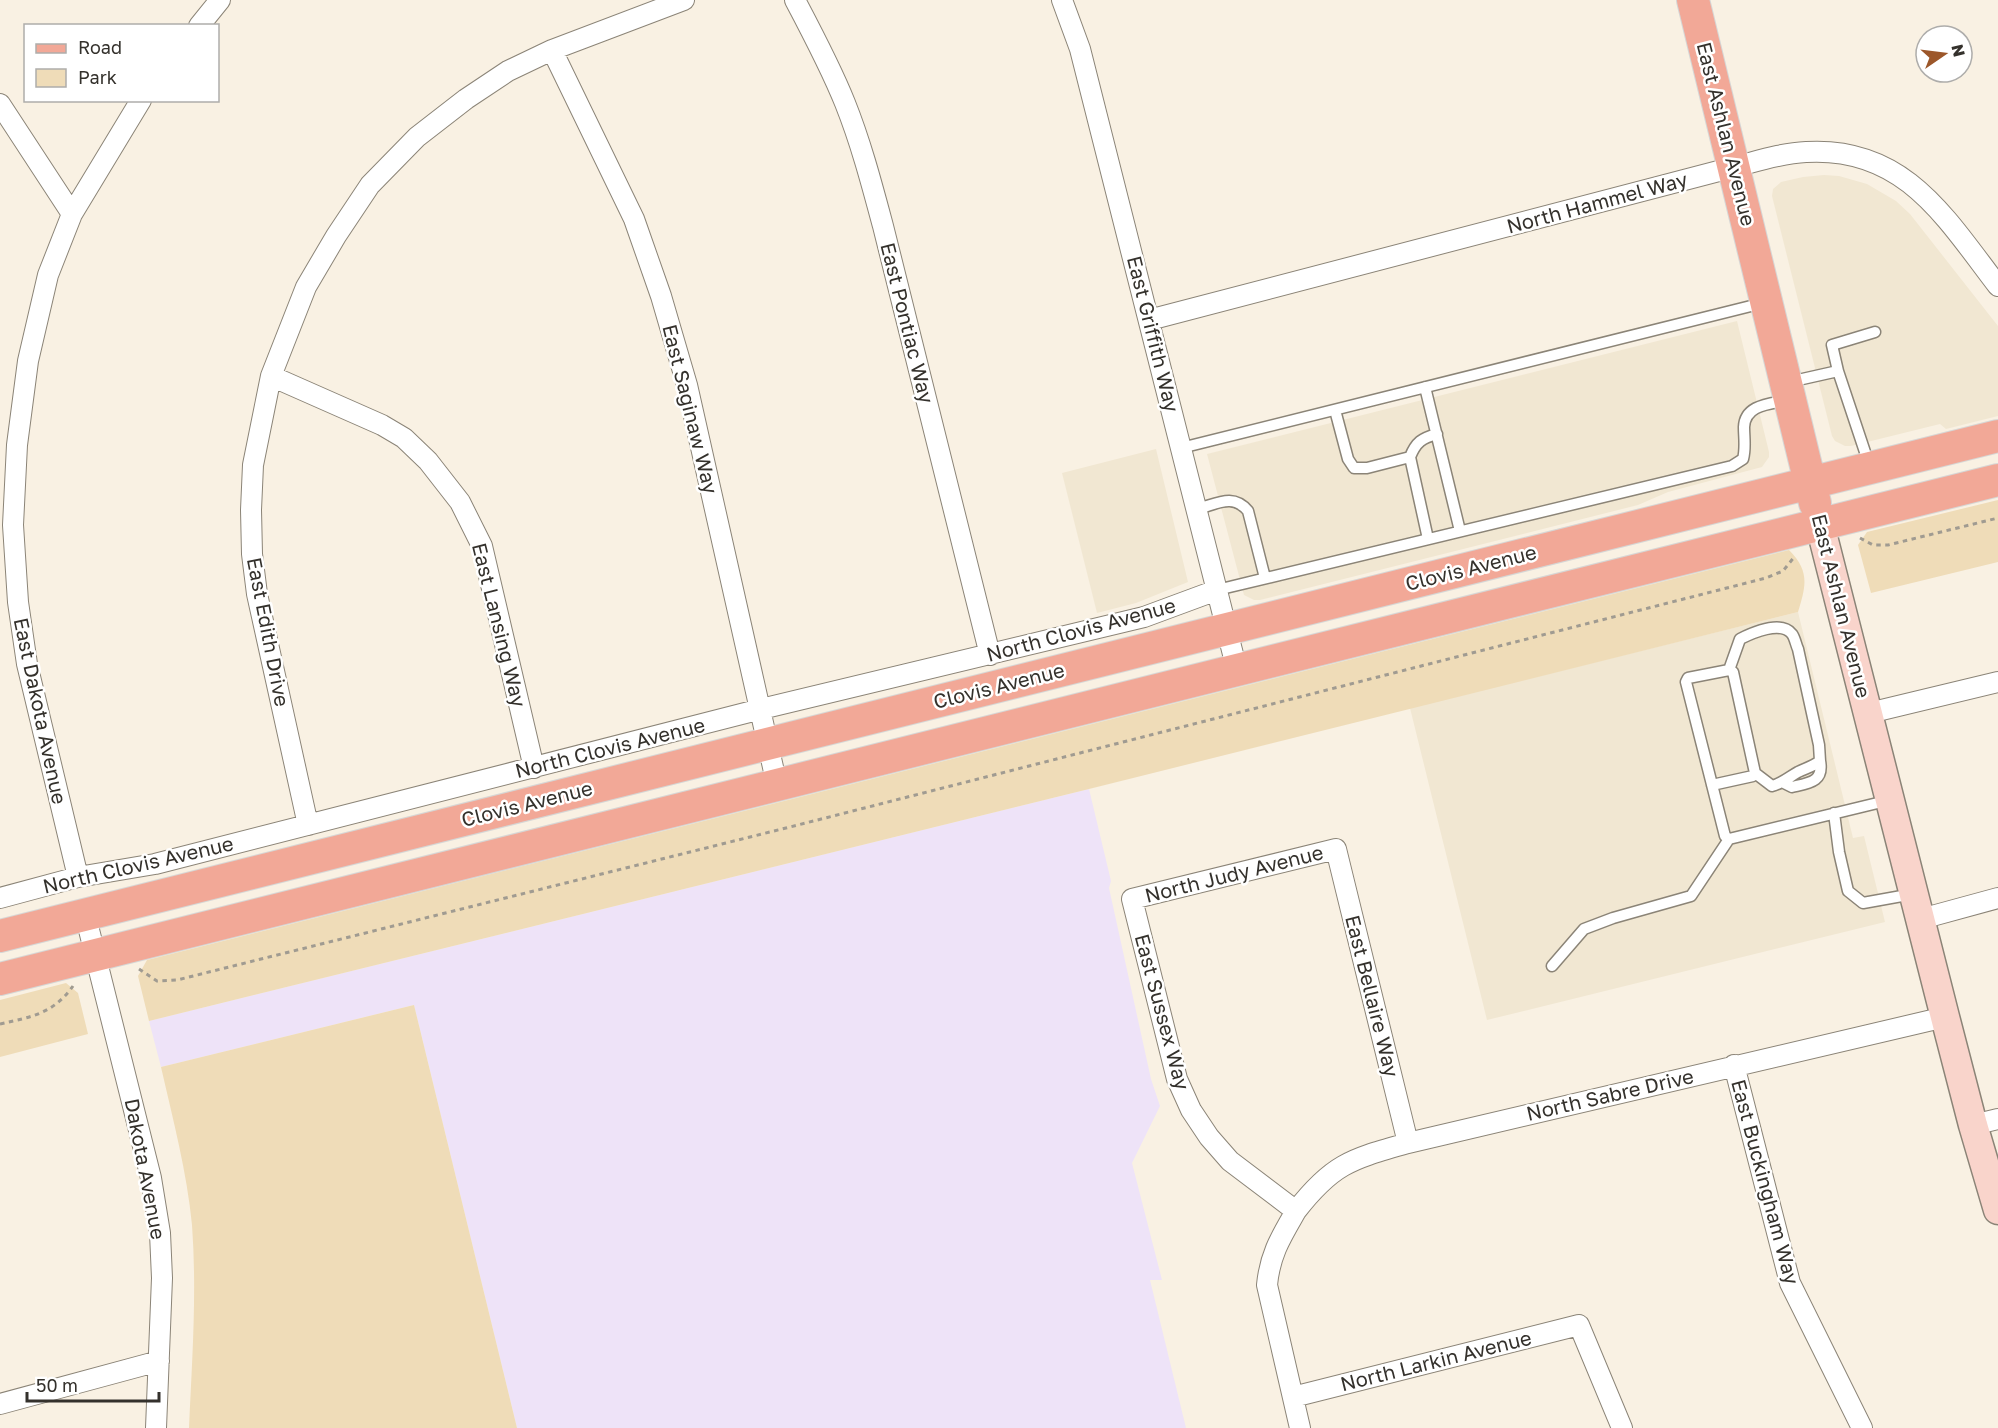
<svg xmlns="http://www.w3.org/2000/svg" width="1998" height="1428" font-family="'Golos Text',sans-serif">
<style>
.commercial{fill:#f1e7d2}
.education{fill:#eee3f8}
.green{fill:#efdcb8}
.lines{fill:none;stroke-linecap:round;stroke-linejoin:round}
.lane-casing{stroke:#8b8477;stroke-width:13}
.street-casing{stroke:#8b8477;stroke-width:22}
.secondary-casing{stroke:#8b8477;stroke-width:31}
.primary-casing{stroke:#d6d6d5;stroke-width:34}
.path{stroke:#a09b91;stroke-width:3;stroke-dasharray:4.5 4.5;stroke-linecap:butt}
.lane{stroke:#fff;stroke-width:10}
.street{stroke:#fff;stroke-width:20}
.secondary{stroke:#f9d4cb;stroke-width:28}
.primary{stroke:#f2a897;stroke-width:32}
.labels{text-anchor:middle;stroke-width:5;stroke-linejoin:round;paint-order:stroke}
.street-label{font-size:20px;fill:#34312c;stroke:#fff}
</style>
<rect width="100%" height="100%" fill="#f9f1e3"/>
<path class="commercial" d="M 1824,175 L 1839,176 L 1867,184 L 1896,201 L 1910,214 L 1998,326 L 1998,416 L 1946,429 L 1940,424 L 1851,446 L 1845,446 L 1835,441 L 1832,436 L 1772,196 L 1773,189 L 1781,182 L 1803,177 Z
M 1737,321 L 1769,452 L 1769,457 L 1762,467 L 1668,492 L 1638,505 L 1260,600 L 1254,600 L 1244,595 L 1207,454 Z
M 1156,449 L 1188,582 L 1136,603 L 1097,613 L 1062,473 Z
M 1798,612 L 1853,838 L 1864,836 L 1885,922 L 1487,1020 L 1410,708 Z"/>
<path class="education" d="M 1089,789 L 1111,881 L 1109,888 L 1151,1079 L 1160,1106 L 1132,1163 L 1162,1280 L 1150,1280 L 1186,1428 L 517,1428 L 414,1005 L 161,1067 L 149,1021 Z"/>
<path class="green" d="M 1998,500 L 1998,562 L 1871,593 L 1858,545 L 1867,532 Z
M 1789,550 C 1810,571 1806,586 1798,612 L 1089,789 L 149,1021 L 138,976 L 147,960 Z
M 66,983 L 78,993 L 88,1034 L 0,1057 L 0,1000 Z
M 414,1005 L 517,1428 L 189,1428 C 192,1361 197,1293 192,1225 C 187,1172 173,1120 161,1067 Z"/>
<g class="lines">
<defs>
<path id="lane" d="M 1789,382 L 1838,371
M 1425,387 L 1460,531
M 1335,410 L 1348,459 L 1354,468 L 1367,468 L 1410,457 L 1428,539
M 1181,448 L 1763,303
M 1410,457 C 1416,442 1422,438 1437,434
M 1870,467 L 1838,371 L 1832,345 L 1875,332
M 1197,509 C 1217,504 1233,493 1248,511 L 1265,578
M 1217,590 L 1732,466 L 1743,459 C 1746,448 1744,438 1744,427 C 1745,404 1771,404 1788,400
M 1729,670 L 1740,639 C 1752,633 1781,620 1792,634 C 1795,638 1796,645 1798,649 L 1819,745 L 1820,761 C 1812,767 1806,768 1798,772 C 1789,777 1783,783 1772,786 L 1755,773
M 1784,783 L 1792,787 C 1809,783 1824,782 1820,761
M 1712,785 L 1753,776 L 1755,773 L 1733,672 L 1729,670 L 1688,678 L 1686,682 L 1725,836 L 1729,839 L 1890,800
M 1834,813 L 1839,852 L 1848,891 L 1863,903 L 1913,894
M 1552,966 L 1584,929 L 1613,918 L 1691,896 L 1729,839"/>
<path id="street" d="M 795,0 C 813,34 831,68 845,103 C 861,143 872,185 883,226 L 990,655
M 1062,0 L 1080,49 L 1237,670
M 199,26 L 220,0
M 552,50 L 634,219 L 661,296 L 687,385 L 777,785
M 0,104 L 72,214 L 48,275 L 28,361 L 17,445 L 13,525 L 18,602 L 27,664 L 78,877
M 72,214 L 141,100
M 1149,320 L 1734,167 C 1758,161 1782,153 1806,152 C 1904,146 1945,217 1998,286
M 271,376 L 382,425 L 404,438 L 428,461 L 460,502 L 482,546 L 534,768
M 1869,713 L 1998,682
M 308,825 L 257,594 L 252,554 L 251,510 L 253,465 L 271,376 L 306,287 L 336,236 L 370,185 L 417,137 L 466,99 L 508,71 L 552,50 L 684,0
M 0,898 L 78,877 L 155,864 L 761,709 L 1144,617 L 1217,590
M 85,914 L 151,1178 L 160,1233 L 162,1278 L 156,1428
M 1921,919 L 1998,898
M 1734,1065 L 1790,1283 L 1862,1428
M 1973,1125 L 1998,1119
M 1296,1211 C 1333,1163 1352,1159 1408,1143 L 1945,1017
M 1293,1397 L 1579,1325 L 1622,1428
M 0,1404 L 159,1361
M 1300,1428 L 1267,1285 C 1270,1254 1281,1237 1296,1211 L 1230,1161 L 1209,1137 L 1191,1110 L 1177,1079 L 1132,899 L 1336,849 L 1408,1143"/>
<path id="secondary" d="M 1820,525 L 1945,1017 L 1973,1125 L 1998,1210"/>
<path id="primary" d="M 1693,0 L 1815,503
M 0,936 L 1998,436
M 0,979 L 1998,480"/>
</defs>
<use href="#lane" class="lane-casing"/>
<use href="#street" class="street-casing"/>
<use href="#secondary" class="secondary-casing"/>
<use href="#primary" class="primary-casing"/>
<path class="path" d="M 1860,538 L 1873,545 L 1888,545 L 1998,518
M 139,969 L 157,981 L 177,980 L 786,828 L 1766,578 L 1783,571 L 1795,556
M 0,1024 C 31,1017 53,1014 73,986"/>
<use href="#lane" class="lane"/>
<use href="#street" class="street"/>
<use href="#secondary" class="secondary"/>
<use href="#primary" class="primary"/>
</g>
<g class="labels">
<g class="street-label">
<text transform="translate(1726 134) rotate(76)" y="7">East Ashlan Avenue</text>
<text transform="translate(1597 203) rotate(-15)" y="7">North Hammel Way</text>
<text transform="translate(907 323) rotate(76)" y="7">East Pontiac Way</text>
<text transform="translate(1153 334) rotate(76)" y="7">East Griffith Way</text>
<text transform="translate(690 409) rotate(76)" y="7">East Saginaw Way</text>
<text transform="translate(1471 568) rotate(-14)" y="7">Clovis Avenue</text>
<text transform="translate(1841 606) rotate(76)" y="7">East Ashlan Avenue</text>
<text transform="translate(499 625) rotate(76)" y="7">East Lansing Way</text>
<text transform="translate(1081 630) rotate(-15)" y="7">North Clovis Avenue</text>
<text transform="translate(268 632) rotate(79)" y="7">East Edith Drive</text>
<text transform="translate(999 686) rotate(-14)" y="7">Clovis Avenue</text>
<text transform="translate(40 711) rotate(78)" y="7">East Dakota Avenue</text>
<text transform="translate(610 748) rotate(-14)" y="7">North Clovis Avenue</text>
<text transform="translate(527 804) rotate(-14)" y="7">Clovis Avenue</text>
<text transform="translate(138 865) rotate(-13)" y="7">North Clovis Avenue</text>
<text transform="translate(1234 874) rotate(-14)" y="7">North Judy Avenue</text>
<text transform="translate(1372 996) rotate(76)" y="7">East Bellaire Way</text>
<text transform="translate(1162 1012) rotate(75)" y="7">East Sussex Way</text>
<text transform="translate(1610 1095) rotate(-13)" y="7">North Sabre Drive</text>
<text transform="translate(145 1169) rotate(79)" y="7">Dakota Avenue</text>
<text transform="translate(1765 1182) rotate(75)" y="7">East Buckingham Way</text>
<text transform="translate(1436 1361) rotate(-14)" y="7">North Larkin Avenue</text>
</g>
</g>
<rect x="24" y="24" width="195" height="78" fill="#ffffff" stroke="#aeadab" stroke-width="1.5"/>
<rect x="36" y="44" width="30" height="9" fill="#f2a897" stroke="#aeadab" stroke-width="1.5"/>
<text x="78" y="54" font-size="18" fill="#34312c">Road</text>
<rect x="36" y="69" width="30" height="18" fill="#efdcb8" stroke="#aeadab" stroke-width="1.5"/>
<text x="78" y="84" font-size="18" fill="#34312c">Park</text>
<g transform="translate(1944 54) rotate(76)"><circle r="28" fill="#ffffff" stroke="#aeadab" stroke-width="1.5"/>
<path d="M0-4.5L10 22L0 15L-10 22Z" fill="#9c572a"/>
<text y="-9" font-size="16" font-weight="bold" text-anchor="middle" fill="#34312c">N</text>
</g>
<path d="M27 1392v9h132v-9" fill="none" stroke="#34312c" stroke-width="3"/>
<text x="36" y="1392" font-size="18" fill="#34312c" stroke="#ffffff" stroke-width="4.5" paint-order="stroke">50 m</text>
</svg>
